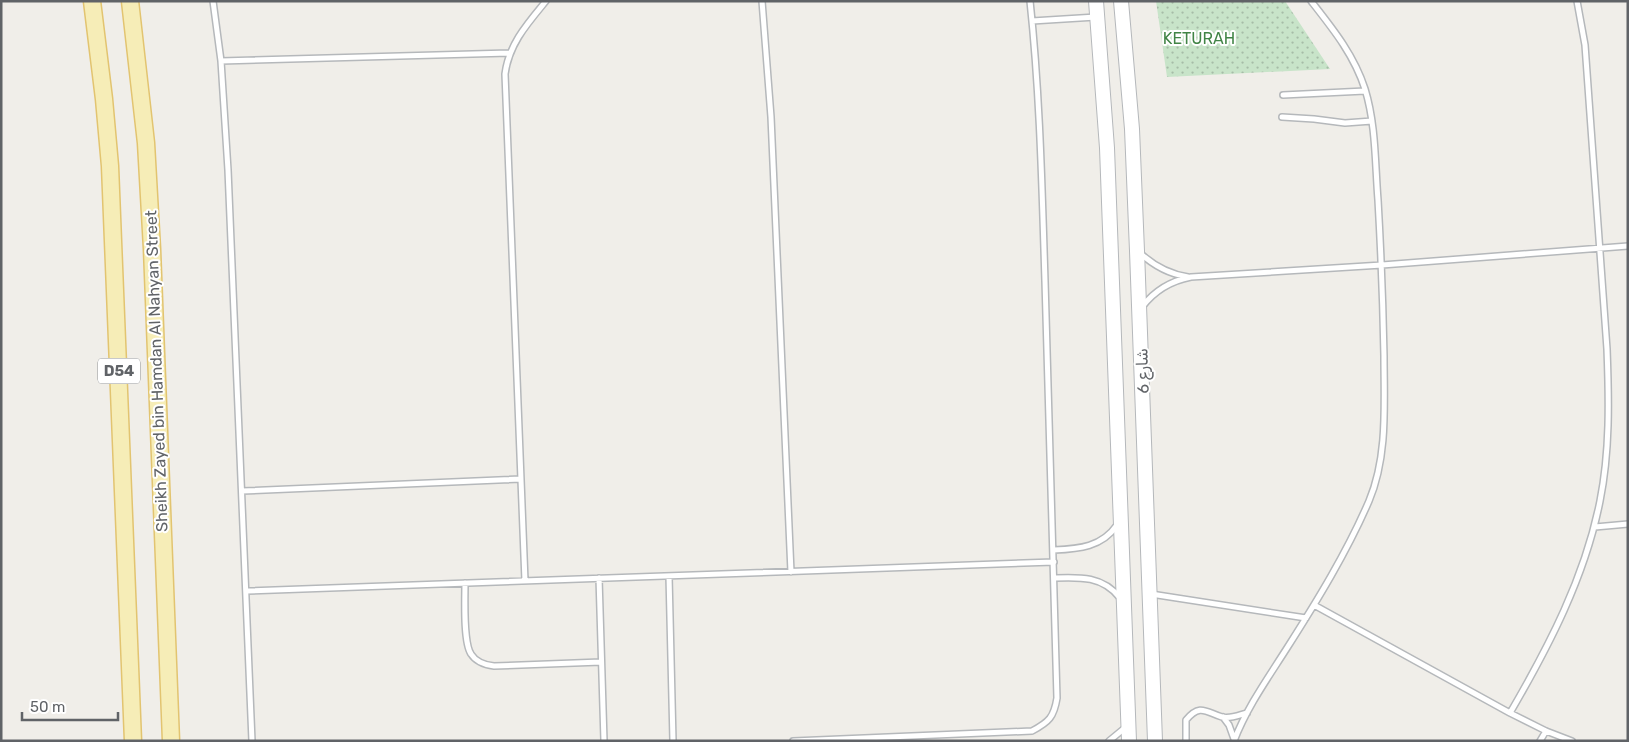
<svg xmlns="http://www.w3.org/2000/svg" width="1629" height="742" font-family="Rubik,'Noto Naskh Arabic',sans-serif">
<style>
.grass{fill:url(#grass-dots)}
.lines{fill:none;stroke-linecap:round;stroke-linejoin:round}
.service-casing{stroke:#b5b8bb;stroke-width:8}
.tertiary-casing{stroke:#b5b8bb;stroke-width:16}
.primary-casing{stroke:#e2c470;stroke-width:19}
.service{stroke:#fff;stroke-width:5}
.tertiary{stroke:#fff;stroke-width:14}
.primary{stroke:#f6edb7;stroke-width:16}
.labels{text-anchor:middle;stroke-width:4;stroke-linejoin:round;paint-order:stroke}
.shield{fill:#fff;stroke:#909295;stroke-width:1}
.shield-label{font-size:15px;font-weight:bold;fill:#606367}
.park-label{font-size:16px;fill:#418446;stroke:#fff}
.street-label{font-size:16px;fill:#606367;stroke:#fff}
</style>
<defs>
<pattern id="grass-dots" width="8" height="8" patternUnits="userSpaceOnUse" patternTransform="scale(1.25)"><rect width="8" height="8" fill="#c8e4c9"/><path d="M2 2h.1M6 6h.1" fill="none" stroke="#a6bca7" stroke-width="1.8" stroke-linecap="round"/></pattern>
</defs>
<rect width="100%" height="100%" fill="#f0eee9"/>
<path class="grass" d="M 1156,1 L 1285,1 L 1330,69 L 1167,77 Z"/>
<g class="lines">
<defs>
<path id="service" d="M 213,1 L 221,61 L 228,170 L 252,741
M 762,1 L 771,117 L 791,572
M 1032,21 L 1096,17
M 221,61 L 509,53
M 1283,95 L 1365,91
M 1282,117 L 1314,119 L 1345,123 L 1372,121
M 1140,253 C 1154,266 1169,274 1188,277
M 1142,307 C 1155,290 1170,281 1191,277 L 1382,265 L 1628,246
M 242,491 L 521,479
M 1595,527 L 1628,524
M 1054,550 C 1079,549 1102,547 1117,525
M 669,576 L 673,741
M 599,578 L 604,741
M 1055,578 C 1080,577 1103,576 1120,598
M 525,581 L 505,74 C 509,44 527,24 546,1
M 465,583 C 465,599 463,642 471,654 C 476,662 485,665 494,666 L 601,662
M 247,591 L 1054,562
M 1151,594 L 1306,618
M 1314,605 L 1510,713 L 1546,731 L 1572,741
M 1510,713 C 1549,646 1585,577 1600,501 C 1610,451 1609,400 1607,349 L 1585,45 L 1577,1
M 1223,717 L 1229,725 L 1234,739
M 793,741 L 1032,731 C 1049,722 1054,717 1057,698 C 1054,559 1050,420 1045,281 C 1042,188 1040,94 1030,1
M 1109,741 L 1126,727
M 1186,741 L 1186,720 C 1200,703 1206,712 1222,717 C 1231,719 1239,715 1247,713
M 1234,741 C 1247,707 1268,678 1287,648 C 1317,601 1347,552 1369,501 C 1388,456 1384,404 1384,356 C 1383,304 1381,252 1378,200 C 1375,163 1376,125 1365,89 C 1354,55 1333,29 1311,1
M 1540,741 L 1546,731"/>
<path id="tertiary" d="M 1096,1 L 1107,148 L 1129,741
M 1121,1 L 1132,129 L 1137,251 L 1155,741"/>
<path id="primary" d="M 92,1 L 104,99 L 110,166 L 133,741
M 130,1 L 146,143 L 152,249 L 171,741"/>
</defs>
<use href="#service" class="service-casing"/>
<use href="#tertiary" class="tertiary-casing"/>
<use href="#primary" class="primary-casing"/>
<use href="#service" class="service"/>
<use href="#tertiary" class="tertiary"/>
<use href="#primary" class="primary"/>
</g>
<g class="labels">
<rect class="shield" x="98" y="358.5" width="42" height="25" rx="4"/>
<g class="shield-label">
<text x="119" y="376">D54</text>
</g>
<g class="park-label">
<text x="1199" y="44">KETURAH</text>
</g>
<g class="street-label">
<text transform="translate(156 371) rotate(-92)" y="6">Sheikh Zayed bin Hamdan Al Nahyan Street</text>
<text transform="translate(1142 371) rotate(-92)" y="6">شارع 6</text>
</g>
</g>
<rect width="1629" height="742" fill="none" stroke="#606367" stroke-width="5"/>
<path d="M22 712v8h96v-8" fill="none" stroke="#606367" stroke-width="2.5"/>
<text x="30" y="712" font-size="15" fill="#606367" stroke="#ffffff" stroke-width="4" paint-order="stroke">50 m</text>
</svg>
